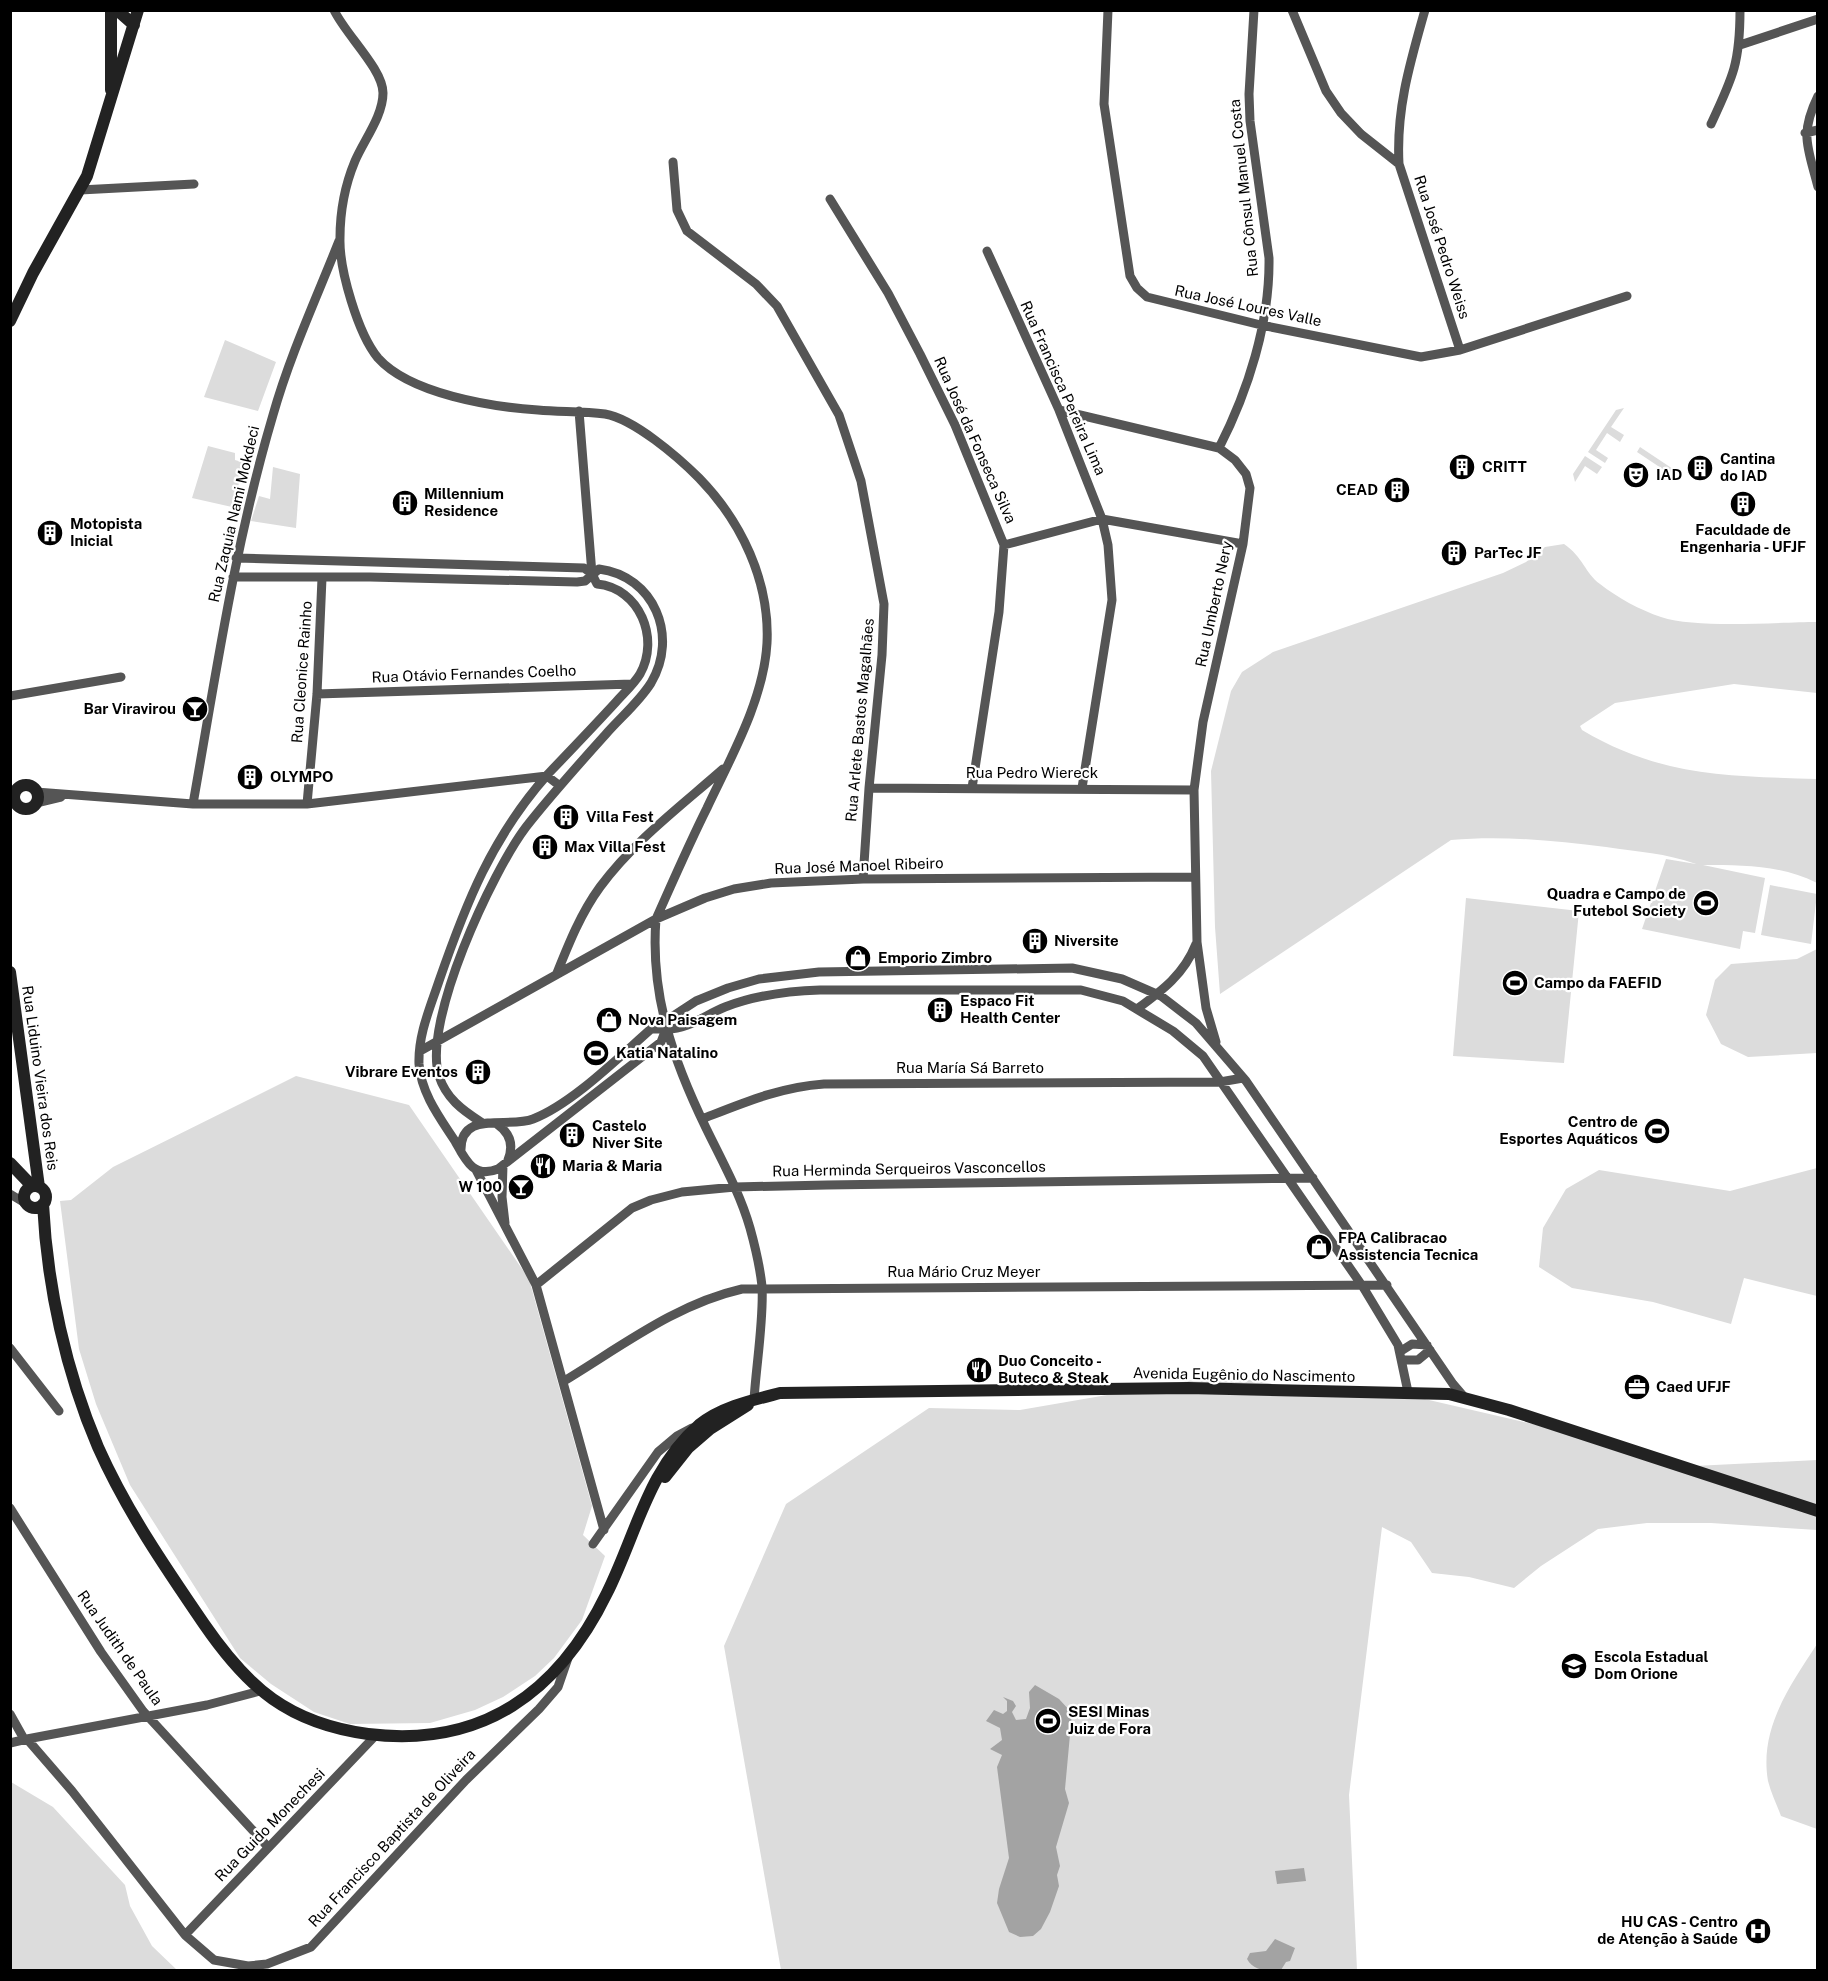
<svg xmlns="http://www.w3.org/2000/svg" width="1828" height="1981" font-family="'Public Sans',sans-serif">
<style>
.green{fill:#dcdcdc}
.water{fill:#a3a3a3}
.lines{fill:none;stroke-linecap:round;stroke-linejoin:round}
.street{stroke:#555;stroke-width:9}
.secondary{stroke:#222;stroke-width:12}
.labels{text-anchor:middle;stroke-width:4.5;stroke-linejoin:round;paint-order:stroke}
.street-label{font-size:15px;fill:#000;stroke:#fff}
.poi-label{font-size:15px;font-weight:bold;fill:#000;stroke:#fff;text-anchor:start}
</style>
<rect width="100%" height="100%" fill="#fff"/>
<path class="green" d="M 225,340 L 276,362 L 258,411 L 204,397 Z
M 1624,408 L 1611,427 L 1624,435 L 1620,442 L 1607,433 L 1596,450 L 1608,458 L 1605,463 L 1588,452 L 1616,410 Z
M 208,446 L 235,453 L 235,460 L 245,463 L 232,507 L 192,498 Z
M 1640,447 L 1682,475 L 1679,480 L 1637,452 Z
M 1585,456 L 1602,467 L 1597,474 L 1585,466 L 1575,482 L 1573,474 Z
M 273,467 L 300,474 L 296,528 L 251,521 L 259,496 L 270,499 Z
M 1564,544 C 1583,557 1585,573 1600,584 C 1618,598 1640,610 1661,617 C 1697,629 1777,622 1817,622 L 1817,693 L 1734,684 L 1615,703 L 1580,726 L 1582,730 C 1661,777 1728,776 1817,779 L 1817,883 C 1781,865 1743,865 1703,865 L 1765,878 L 1755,933 L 1743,931 L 1740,949 L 1642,929 L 1666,859 L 1696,864 C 1665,853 1639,852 1606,847 C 1554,841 1504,835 1451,840 L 1220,994 L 1215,927 L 1211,771 L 1231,691 L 1242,672 L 1273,652 L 1503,573 L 1526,562 L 1545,547 Z
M 1770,885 L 1817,894 L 1811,944 L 1761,935 Z
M 1466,898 L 1579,911 L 1564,1063 L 1453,1056 Z
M 1817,949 L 1817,1053 L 1748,1057 L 1721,1044 L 1706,1015 L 1715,980 L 1731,964 L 1797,959 Z
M 296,1076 L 409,1105 L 529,1279 L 592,1506 L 583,1535 L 605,1556 L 582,1620 L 554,1658 L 535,1676 L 503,1697 L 475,1710 L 430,1723 L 350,1724 L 314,1712 L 271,1684 L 240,1658 L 130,1485 L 96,1404 L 79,1349 L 60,1201 L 71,1200 L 113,1167 Z
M 1817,1168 L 1817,1296 L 1744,1278 L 1731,1324 L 1653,1302 L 1572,1288 L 1539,1267 L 1543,1228 L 1566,1189 L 1599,1170 L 1730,1191 Z
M 1223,1375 L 1318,1392 L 1416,1397 L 1537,1425 L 1674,1467 L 1817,1460 L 1817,1530 L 1711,1523 L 1647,1523 L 1598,1529 L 1541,1566 L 1514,1588 L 1469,1577 L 1432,1573 L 1411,1542 L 1382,1527 L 1349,1795 L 1357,1970 L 781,1970 L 724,1646 L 786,1504 L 929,1408 L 1020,1410 Z
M 1817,1644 L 1817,1829 L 1781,1816 C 1777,1805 1771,1793 1768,1781 C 1759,1728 1790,1686 1817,1644 Z
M 11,1782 L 53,1807 L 125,1885 L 130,1906 L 152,1946 L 177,1970 L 11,1970 Z"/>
<path class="water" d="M 1035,1685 L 1059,1699 L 1072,1713 L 1065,1789 L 1069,1803 L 1056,1847 L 1060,1866 L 1057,1875 L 1059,1886 L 1050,1912 L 1041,1929 L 1033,1936 L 1020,1937 L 1009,1932 L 997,1903 L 999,1889 L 1009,1858 L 997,1767 L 1002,1755 L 990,1749 L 1002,1740 L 1000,1728 L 986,1721 L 994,1710 L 1003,1714 L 1007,1711 L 1007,1701 L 1003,1697 L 1013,1701 L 1016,1706 L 1012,1712 L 1016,1720 L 1026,1719 L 1030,1708 L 1029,1692 Z
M 1304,1868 L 1306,1881 L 1277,1884 L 1275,1871 Z
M 1275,1939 L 1295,1948 L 1290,1961 L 1286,1962 L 1281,1970 C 1269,1971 1254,1972 1247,1959 L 1250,1953 L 1266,1951 Z"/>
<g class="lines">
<path class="street" d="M 334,10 C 345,34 383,69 383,93 C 383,116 364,140 355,161 C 345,185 340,212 340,238 C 339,269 358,334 378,358 C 410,394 492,407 538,410 C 560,412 582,411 605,414 C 634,419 678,457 699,478 C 741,521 770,581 767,643 C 764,699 731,757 707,808 C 689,844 673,881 656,919 C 650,995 673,1060 706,1128 C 722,1161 740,1193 750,1228 C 755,1246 760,1268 762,1286 C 764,1318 756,1367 754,1400
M 1108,10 L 1104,104 L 1130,276 L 1137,288 L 1147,297 L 1261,325 L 1421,357 L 1460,350 L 1627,296
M 1292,10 L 1326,91 L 1341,113 L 1361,134 L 1399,164 L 1460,350
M 1740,45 L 1818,19
M 1818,96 C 1799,135 1808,147 1818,187
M 1711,124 C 1733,77 1740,63 1740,10
M 1805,133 L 1818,130
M 673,162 L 677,210 L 687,231 L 756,284 L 777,306 L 839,415 L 861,481 L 884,604 L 882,655 L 869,788 L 863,879
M 1399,164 C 1396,109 1410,63 1425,10
M 80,190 L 194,184
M 830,199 L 888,293 L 920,354 L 955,425 L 1004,545 L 999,612 L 972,788
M 987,251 L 1059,410 L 1102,519 L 1108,545 L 1112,600 L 1082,788
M 1059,410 L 1219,448 L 1235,460 L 1246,474 L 1250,488 L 1243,544 L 1203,722 L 1194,790 L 1197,942 L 1206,1008 L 1216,1042
M 579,411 L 592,574
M 1219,448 C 1248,391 1270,323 1269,258 L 1250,121 L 1249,94 L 1254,10
M 1004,545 L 1102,519 L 1243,544
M 236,558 L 584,568 L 592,574 L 597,584 C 640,588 660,639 640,674 C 634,684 624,693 616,702 C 594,726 571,750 548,774 C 492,837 466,903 439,981 C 430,1008 418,1035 419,1064 C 421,1093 440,1118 455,1141 C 465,1159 473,1179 498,1169 L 661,1042 L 666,1029 C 687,1030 705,1015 725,1007 C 756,995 788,991 820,990 L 1081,990 L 1123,1001 L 1173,1031 L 1203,1056 L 1363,1287 L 1398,1345 L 1408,1392
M 233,577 L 370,577 L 577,582 L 585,581 L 599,569 C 654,576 679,636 651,683 C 639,702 621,717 606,734 C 579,764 551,795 526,827 C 492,872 422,1022 439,1076 C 446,1098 462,1110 481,1122
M 317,694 L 632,684
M 10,696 L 121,677
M 869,788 L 1194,790
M 36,792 L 193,804 L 307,804 L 547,776 L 560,786
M 36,803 L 61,797
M 193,804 C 216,674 235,543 273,415 C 290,355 316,299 339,241
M 307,804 L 317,694 L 322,578
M 557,973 C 569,943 581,913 600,887 C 634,841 681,806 723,769
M 1137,1009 C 1163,990 1184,974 1196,944
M 420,1051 L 656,919 L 705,898 L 734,889 L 771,883 L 863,879 L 1195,877
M 702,1119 C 743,1103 780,1087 824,1084 L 1220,1082 L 1243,1078
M 497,1124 C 510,1133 514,1145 508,1160
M 461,1152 C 459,1109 508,1129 533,1119 C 572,1104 619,1057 651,1029 L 666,1029 L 670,1018 L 696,1001 L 728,988 L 759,979 L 819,972 L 1072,968 L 1122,979 L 1161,996 L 1196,1023 L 1246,1081 L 1453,1384 L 1465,1398
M 503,1165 L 502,1197 L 505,1223
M 476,1170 L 536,1285 L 604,1530
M 10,1194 L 25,1203
M 536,1285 L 632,1208 L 651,1200 L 682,1192 L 735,1187 L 827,1185 L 1313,1178
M 10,1348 L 59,1411
M 1401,1351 L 1412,1344 L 1427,1345
M 1403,1360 L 1418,1360 L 1430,1350
M 564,1381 C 622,1346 676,1304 742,1289 L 1387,1285
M 10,1508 L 101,1652 L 143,1711 L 268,1847
M 593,1544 L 658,1452 L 677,1436 L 692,1428
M 10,1714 L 24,1739
M 27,1739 L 207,1705 L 260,1691
M 10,1743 L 27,1739 L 72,1791 L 185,1935 L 214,1960 L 248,1966 L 267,1964 L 311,1947 L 466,1780 L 539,1709 L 558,1687 L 568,1658
M 185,1935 L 376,1735"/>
<path class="secondary" d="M 111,10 L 111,90
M 117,10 L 134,25
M 10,321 L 33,273 L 87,176 L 138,10
M14 797a12 12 0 1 1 24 0a12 12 0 1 1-24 0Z
M 10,972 L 39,1187
M 10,1163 L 32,1186
M24 1197a11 11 0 1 1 22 0a11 11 0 1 1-22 0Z
M 43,1204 C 47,1286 66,1372 98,1447 C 126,1510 165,1567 204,1624 C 248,1688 288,1723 368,1734 C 482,1748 559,1692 607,1593 C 636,1535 648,1469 699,1425 C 721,1407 753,1400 780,1393 L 1188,1388 L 1449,1394 L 1509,1410 L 1818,1511
M 665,1477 L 688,1448 L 710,1429 L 748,1405"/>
</g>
<defs>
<symbol id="building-disc" viewBox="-11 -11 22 22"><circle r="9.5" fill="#000" stroke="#fff"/><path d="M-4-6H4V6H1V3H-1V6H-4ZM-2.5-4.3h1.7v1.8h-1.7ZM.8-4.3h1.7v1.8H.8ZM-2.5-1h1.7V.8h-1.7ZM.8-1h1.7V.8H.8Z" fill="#fff"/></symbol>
<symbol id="theatre-disc" viewBox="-11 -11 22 22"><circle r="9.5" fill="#000" stroke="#fff"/><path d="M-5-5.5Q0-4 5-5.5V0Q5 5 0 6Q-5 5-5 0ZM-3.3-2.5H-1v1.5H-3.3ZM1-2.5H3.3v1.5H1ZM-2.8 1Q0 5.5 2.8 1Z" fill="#fff"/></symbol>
<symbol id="bar-disc" viewBox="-11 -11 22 22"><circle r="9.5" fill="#000" stroke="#fff"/><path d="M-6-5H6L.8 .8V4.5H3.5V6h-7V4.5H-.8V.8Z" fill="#fff"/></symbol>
<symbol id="stadium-disc" viewBox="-11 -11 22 22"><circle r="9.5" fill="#000" stroke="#fff"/><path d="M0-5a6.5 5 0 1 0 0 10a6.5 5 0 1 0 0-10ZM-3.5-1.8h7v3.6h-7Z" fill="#fff"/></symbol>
<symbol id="shop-disc" viewBox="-11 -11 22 22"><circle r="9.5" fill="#000" stroke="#fff"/><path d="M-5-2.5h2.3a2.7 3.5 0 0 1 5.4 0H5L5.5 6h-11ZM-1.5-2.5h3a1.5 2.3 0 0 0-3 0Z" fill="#fff"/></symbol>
<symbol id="restaurant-disc" viewBox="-11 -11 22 22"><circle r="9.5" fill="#000" stroke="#fff"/><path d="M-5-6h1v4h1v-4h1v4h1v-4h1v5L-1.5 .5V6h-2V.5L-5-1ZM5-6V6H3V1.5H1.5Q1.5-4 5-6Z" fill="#fff"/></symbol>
<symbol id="office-disc" viewBox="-11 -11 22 22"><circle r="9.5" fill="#000" stroke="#fff"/><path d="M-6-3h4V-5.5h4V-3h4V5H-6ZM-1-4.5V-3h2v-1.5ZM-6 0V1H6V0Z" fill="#fff"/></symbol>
<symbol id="school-disc" viewBox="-11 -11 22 22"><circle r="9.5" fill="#000" stroke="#fff"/><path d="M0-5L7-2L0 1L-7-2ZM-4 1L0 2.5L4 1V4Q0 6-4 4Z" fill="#fff"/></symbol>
<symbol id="hospital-disc" viewBox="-11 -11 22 22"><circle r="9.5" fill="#000" stroke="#fff"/><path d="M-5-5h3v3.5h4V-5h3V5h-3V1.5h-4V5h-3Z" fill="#fff"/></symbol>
</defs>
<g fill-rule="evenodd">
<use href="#building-disc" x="1447" y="452" width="30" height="30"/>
<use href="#building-disc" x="1685" y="453" width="30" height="30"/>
<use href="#theatre-disc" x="1621" y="460" width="30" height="30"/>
<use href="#building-disc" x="1382" y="475" width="30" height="30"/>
<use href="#building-disc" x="390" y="488" width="30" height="30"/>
<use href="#building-disc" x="1728" y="489" width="30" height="30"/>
<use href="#building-disc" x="35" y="518" width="30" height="30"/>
<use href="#building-disc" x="1439" y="538" width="30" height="30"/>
<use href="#bar-disc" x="180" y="694" width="30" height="30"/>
<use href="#building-disc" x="235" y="762" width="30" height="30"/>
<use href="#building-disc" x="551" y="802" width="30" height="30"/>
<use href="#building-disc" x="530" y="832" width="30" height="30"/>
<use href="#stadium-disc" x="1691" y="888" width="30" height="30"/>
<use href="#building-disc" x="1020" y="926" width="30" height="30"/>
<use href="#shop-disc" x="843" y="943" width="30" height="30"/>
<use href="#stadium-disc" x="1500" y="968" width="30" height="30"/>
<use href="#building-disc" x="925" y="995" width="30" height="30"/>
<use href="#shop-disc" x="594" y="1005" width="30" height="30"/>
<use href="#stadium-disc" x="581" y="1038" width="30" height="30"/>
<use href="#building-disc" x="463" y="1057" width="30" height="30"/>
<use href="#stadium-disc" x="1642" y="1116" width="30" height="30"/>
<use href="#building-disc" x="557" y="1120" width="30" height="30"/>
<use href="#restaurant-disc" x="528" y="1151" width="30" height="30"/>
<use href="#bar-disc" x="506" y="1172" width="30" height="30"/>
<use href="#shop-disc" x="1304" y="1232" width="30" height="30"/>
<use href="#restaurant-disc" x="964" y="1355" width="30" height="30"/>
<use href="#office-disc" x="1622" y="1372" width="30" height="30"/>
<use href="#school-disc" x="1559" y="1651" width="30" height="30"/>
<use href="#stadium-disc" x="1033" y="1706" width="30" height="30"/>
<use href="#hospital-disc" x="1743" y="1916" width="30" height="30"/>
</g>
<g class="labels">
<g class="street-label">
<text transform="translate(1244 188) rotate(-96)" y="5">Rua Cônsul Manuel Costa</text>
<text transform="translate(1442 247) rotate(72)" y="5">Rua José Pedro Weiss</text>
<text transform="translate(1248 306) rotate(12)" y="5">Rua José Loures Valle</text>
<text transform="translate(1063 388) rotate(66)" y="5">Rua Francisca Pereira Lima</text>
<text transform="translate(975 440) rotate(66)" y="5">Rua José da Fonseca Silva</text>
<text transform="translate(234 514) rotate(-77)" y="5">Rua Zaquia Nami Mokdeci</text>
<text transform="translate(1214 604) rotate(-78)" y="5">Rua Umberto Nery</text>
<text transform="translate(302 672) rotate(-86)" y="5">Rua Cleonice Rainho</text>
<text transform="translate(474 674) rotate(-2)" y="5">Rua Otávio Fernandes Coelho</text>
<text transform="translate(860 720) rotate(-85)" y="5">Rua Arlete Bastos Magalhães</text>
<text x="1032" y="778">Rua Pedro Wiereck</text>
<text transform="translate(859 866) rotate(-2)" y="5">Rua José Manoel Ribeiro</text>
<text x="970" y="1073">Rua María Sá Barreto</text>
<text transform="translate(40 1078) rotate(82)" y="5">Rua Liduino Vieira dos Reis</text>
<text transform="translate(909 1169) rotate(-1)" y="5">Rua Herminda Serqueiros Vasconcellos</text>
<text x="964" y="1277">Rua Mário Cruz Meyer</text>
<text transform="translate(1244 1375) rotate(1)" y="5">Avenida Eugênio do Nascimento</text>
<text transform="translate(120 1648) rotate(55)" y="5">Rua Judith de Paula</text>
<text transform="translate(270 1825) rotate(-46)" y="5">Rua Guido Monechesi</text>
<text transform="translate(392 1838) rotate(-47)" y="5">Rua Francisco Baptista de Oliveira</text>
</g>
<g class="poi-label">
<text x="1720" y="464">Cantina<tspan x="1720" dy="17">do IAD</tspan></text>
<text x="1482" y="472">CRITT</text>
<text x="1656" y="480">IAD</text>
<text x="1378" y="495" text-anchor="end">CEAD</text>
<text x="424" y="499">Millennium<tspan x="424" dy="17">Residence</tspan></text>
<text x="70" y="529">Motopista<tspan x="70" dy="17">Inicial</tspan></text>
<text x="1743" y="535" text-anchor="middle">Faculdade de<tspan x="1743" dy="17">Engenharia - UFJF</tspan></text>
<text x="1474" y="558">ParTec JF</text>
<text x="176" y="714" text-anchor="end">Bar Viravirou</text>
<text x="270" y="782">OLYMPO</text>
<text x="586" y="822">Villa Fest</text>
<text x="564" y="852">Max Villa Fest</text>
<text x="1686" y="899" text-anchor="end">Quadra e Campo de<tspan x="1686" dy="17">Futebol Society</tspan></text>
<text x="1054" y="946">Niversite</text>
<text x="878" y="963">Emporio Zimbro</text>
<text x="1534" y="988">Campo da FAEFID</text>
<text x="960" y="1006">Espaco Fit<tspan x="960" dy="17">Health Center</tspan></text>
<text x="628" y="1025">Nova Paisagem</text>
<text x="616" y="1058">Katia Natalino</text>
<text x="458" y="1077" text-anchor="end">Vibrare Eventos</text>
<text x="1638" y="1127" text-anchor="end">Centro de<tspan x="1638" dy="17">Esportes Aquáticos</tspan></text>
<text x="592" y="1131">Castelo<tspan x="592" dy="17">Niver Site</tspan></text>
<text x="562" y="1171">Maria &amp; Maria</text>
<text x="502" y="1192" text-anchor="end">W 100</text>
<text x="1338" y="1243">FPA Calibracao<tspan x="1338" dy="17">Assistencia Tecnica</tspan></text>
<text x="998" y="1366">Duo Conceito -<tspan x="998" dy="17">Buteco &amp; Steak</tspan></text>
<text x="1656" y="1392">Caed UFJF</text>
<text x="1594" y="1662">Escola Estadual<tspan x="1594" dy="17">Dom Orione</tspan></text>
<text x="1068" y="1717">SESI Minas<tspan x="1068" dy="17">Juiz de Fora</tspan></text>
<text x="1738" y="1927" text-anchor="end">HU CAS - Centro<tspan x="1738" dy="17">de Atenção à Saúde</tspan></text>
</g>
</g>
<rect width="1828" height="1981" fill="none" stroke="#000000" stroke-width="24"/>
</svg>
